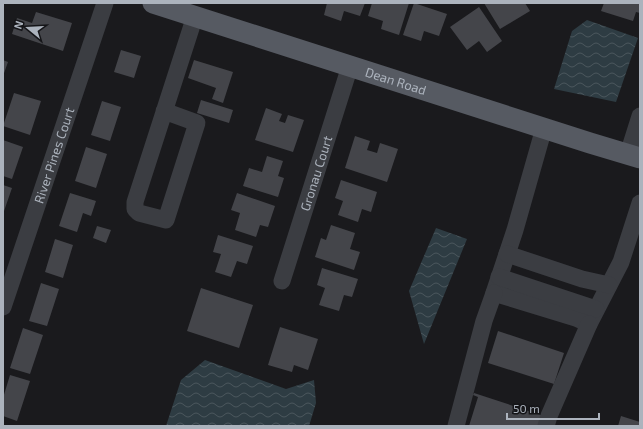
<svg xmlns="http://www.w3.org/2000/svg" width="643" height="429" font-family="'Exo 2',sans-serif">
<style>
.water{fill:url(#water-waves)}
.building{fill:#44454a}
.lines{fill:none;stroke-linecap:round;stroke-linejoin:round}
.minor{stroke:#3b3d42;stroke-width:17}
.major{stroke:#565a62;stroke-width:21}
.labels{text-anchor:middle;stroke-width:3.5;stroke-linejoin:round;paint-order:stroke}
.street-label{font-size:13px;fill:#acb3bd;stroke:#151518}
</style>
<defs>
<pattern id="water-waves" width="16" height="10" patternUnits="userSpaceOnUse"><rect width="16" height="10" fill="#2e3c43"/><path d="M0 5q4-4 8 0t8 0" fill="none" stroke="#4a565c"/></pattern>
</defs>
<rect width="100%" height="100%" fill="#1a1a1d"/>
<path class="water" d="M 587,20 L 638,38 L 616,102 L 554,89 L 572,31 Z
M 436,228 L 467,239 L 424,344 L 409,291 Z
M 205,360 L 286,389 L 314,380 L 316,403 L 309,426 L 166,426 L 181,380 Z"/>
<path class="building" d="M 327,3 L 365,3 L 360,16 L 344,11 L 341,21 L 324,15 Z
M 372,3 L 409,3 L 399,35 L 381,29 L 383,21 L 368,16 Z
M 414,3 L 447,14 L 439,36 L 424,31 L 421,41 L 403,35 Z
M 484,3 L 525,3 L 530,11 L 500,29 Z
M 604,3 L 640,3 L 640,13 L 636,12 L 633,21 L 601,11 Z
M 479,7 L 502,41 L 487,52 L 479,41 L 467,50 L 450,27 Z
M 36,12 L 72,23 L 63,51 L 12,34 L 17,18 L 32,23 Z
M 121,50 L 141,56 L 134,78 L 114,72 Z
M 3,60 L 8,62 L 3,76 Z
M 194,60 L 233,72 L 223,103 L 212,99 L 216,88 L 188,78 Z
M 14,93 L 41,101 L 30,135 L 3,126 Z
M 201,100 L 233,110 L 229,123 L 197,113 Z
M 102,101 L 121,107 L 110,141 L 91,135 Z
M 266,108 L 282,114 L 279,121 L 285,123 L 288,115 L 304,120 L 293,152 L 255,140 Z
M 355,136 L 370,141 L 367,150 L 377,153 L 380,143 L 398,149 L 387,182 L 345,168 Z
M 3,140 L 23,147 L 12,179 L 3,176 Z
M 86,147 L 107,154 L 96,188 L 75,181 Z
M 267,156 L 283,161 L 278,176 L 284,178 L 278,197 L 243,186 L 249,168 L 262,172 Z
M 341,180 L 377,192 L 371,212 L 362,209 L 358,222 L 338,215 L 343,201 L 335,198 Z
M 3,185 L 12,188 L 3,214 Z
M 70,193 L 96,201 L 91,216 L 83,213 L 77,232 L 59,226 Z
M 237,193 L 275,206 L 268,227 L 260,225 L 256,237 L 235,230 L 240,213 L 231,210 Z
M 331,225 L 355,233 L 350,249 L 360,252 L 354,270 L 315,257 L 321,238 L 326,240 Z
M 97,226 L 111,230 L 106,243 L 93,238 Z
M 218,235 L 253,246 L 247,264 L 237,261 L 231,277 L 215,272 L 221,254 L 213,252 Z
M 55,239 L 73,245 L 63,278 L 45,272 Z
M 322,268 L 358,279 L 352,297 L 344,295 L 339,311 L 319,305 L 325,288 L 317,285 Z
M 41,283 L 59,289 L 47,326 L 29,321 Z
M 201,288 L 253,305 L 239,348 L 187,331 Z
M 280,327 L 318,339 L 308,370 L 294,365 L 292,372 L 268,365 Z
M 23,328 L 43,335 L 30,374 L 10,368 Z
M 498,331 L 564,353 L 554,384 L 488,363 Z
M 10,375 L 30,381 L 17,421 L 3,416 L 3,398 Z
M 474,393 L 544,416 L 541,426 L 469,426 L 478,397 L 473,395 Z
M 621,416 L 640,422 L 640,426 L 618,426 Z"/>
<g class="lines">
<g class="minor">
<path d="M 164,111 L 197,123 L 166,220 L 139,213 L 135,209 L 135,202 C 155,140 175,78 195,16"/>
<path d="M 544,128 L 515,230 L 494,293 L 576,318 L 589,324 L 621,262 L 640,203"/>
<path d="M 628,154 L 640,116"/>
<path d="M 507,254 L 582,279 L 609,285"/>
<path d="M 499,277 L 596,309"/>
<path id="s1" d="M 282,281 L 350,66"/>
<path id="s2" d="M 3,307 L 105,3"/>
<path d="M 456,426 L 484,321 L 494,293"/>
<path d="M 546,426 L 549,416 L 589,324"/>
</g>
<path class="major" id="s3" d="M 153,3 L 590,143 L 640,158"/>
</g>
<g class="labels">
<g class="street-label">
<text dy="5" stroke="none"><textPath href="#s3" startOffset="255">Dean Road</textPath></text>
<text dy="5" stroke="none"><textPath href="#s2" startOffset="160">River Pines Court</textPath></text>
<text dy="5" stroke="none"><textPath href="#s1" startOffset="113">Gronau Court</textPath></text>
</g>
</g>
<rect width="643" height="429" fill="none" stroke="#acb3bd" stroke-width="8"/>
<g transform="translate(28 28) rotate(288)" stroke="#151518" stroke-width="3" paint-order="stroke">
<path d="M0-3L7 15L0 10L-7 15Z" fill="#acb3bd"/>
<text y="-6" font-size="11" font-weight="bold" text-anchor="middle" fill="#acb3bd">N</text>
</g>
<path d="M507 413v6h92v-6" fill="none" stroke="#acb3bd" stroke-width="2"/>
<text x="513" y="413" font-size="12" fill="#acb3bd" stroke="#151518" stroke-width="3" paint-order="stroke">50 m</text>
</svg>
